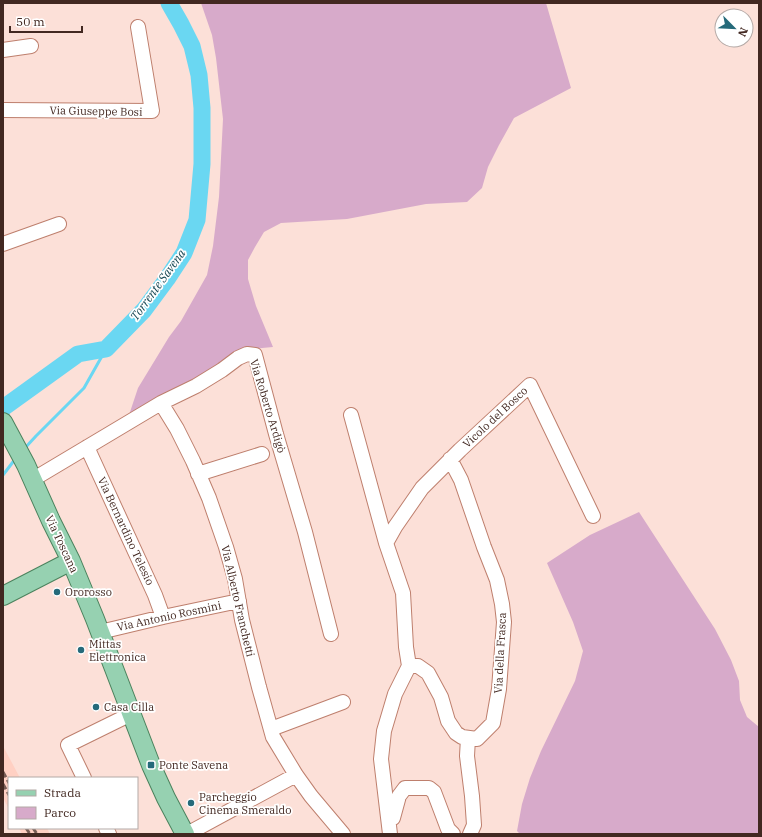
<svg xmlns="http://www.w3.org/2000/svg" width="762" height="837" font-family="'IBM Plex Serif',serif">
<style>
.built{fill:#ffd0c3}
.green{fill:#d7aaca}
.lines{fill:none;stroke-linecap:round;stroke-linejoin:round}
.stream{stroke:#6ad7f2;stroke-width:3}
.river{stroke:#6ad7f2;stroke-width:17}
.minor-casing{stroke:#be7f6d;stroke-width:16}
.major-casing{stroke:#4b825d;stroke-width:20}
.minor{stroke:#fff;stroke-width:14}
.major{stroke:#96d1b1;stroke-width:18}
.rail{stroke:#775c55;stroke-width:3;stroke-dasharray:6 3;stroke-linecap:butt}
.poi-dot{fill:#256a7a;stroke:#fff;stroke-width:1.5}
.labels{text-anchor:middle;stroke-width:3.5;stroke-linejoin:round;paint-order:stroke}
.street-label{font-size:11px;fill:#422821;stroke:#fff}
.poi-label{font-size:11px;fill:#422821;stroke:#fff;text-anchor:start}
.water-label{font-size:12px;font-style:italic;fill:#184854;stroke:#fff}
</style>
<rect width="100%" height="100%" fill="#fce0d8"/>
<path class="built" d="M 3,746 L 20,778 L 9,778 L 9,809 L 3,798 Z
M 19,828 L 47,828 L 50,834 L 22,834 Z"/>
<path class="green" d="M 201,3 L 546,3 L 571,88 L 514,118 L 499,145 L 488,167 L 482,188 L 467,202 L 426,204 L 347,219 L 281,223 L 264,232 L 255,247 L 248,260 L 248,279 L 256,306 L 273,347 L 252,349 L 128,418 L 138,388 L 169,337 L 181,321 L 207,275 L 213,246 L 219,197 L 223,119 L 216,58 L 212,35 Z
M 639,512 L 715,629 L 731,660 L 739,681 L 740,700 L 747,717 L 759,727 L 759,834 L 520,834 L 517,831 L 522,804 L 530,778 L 541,751 L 575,681 L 583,651 L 573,622 L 547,563 L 590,535 Z"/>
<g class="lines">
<path class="stream" d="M 24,449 L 36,436 L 84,388 L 106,349
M 3,475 L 16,458"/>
<path class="river" d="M 3,408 L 78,354 L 106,349 L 144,310 L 167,279 L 184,253 L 197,220 L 202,164 L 202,108 L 199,75 L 192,46 L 181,24 L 169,3"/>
<defs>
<path id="minor" d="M 3,50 L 31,46
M 3,110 L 152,111 L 138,27
M 3,244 L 59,224
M 161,403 L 177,429 L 193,461 L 209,498 L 226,547 L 235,579 L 242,620 L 259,687 L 273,737 L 296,775 L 311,796 L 343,834
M 351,415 L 386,543 L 403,593 L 406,647 L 409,666 L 395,694 L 384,731 L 381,759 L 390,834
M 87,447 L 155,595 L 163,617
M 198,474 L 262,454
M 32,480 L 161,403 L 196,386 L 222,370 L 238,358 L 247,354 L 255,355 L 276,434 L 305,532 L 331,634
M 386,543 L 395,527 L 422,488 L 460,450 L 530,385 L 593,516
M 100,632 L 163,617 L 239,601
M 409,666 L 418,666 L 428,673 L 441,697 L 448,721 L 456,733 L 462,737 L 477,739 L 493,723 L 499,689 L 504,622 L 502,604 L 497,580 L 484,547 L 461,480 L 450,459
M 271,729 L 343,702
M 468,738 L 467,756 L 472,796 L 474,825 L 470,834
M 84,778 L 68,745 L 131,714
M 389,819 L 393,818 L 399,796 L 405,788 L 429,788 L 434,792 L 448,829 L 453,834
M 106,828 L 109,834
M 187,834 L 296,775"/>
<path id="major" d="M 3,422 L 26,465 L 51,521 L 71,561 L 95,619 L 151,765 L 166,798 L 185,834
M 3,596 L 71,561"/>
</defs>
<use href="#minor" class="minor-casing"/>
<use href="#major" class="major-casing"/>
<use href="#minor" class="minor"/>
<use href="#major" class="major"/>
<path class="rail" d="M 3,772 L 9,783
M 3,784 L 9,795
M 26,828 L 30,834
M 33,828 L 37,834"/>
</g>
<g class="poi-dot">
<circle cx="57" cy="592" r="4"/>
<circle cx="81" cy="650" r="4"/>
<circle cx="96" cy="707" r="4"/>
<rect x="147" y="761" width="8" height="8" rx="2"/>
<circle cx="191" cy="803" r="4"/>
</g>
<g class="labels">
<g class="street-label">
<text transform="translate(96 111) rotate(1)" y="4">Via Giuseppe Bosi</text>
<text transform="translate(268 406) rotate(73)" y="4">Via Roberto Ardigò</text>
<text transform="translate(495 417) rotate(-43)" y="4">Vicolo del Bosco</text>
<text transform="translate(126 531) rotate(65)" y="4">Via Bernardino Telesio</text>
<text transform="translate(62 544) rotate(65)" y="4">Via Toscana</text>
<text transform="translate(238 601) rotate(77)" y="4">Via Alberto Franchetti</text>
<text transform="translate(169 616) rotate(-12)" y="4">Via Antonio Rosmini</text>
<text transform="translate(500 653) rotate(-87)" y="4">Via della Frasca</text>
</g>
<g class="poi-label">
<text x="65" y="596">Ororosso</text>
<text x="89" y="648">Mittas<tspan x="89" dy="13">Elettronica</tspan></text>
<text x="104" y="711">Casa Cilla</text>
<text x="159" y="769">Ponte Savena</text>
<text x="199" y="801">Parcheggio<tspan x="199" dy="13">Cinema Smeraldo</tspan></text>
</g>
<g class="water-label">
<text transform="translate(158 285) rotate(-54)" y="4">Torrente Savena</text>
</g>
</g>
<rect width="762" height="837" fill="none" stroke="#422821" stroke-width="8"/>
<rect x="8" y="777" width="130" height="52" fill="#ffffff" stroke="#b3a9a6"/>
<rect x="16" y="790" width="20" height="6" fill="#96d1b1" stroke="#b3a9a6"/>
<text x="44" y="797" font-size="12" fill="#422821">Strada</text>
<rect x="16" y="807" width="20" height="12" fill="#d7aaca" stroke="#b3a9a6"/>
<text x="44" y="817" font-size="12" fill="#422821">Parco</text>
<g transform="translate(734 28) rotate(114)"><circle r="19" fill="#ffffff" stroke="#b3a9a6"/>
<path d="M0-3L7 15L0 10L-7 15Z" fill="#256a7a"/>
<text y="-6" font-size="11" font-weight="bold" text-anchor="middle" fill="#422821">N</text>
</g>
<path d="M10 26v6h72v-6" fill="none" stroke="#422821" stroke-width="2"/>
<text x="16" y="26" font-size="12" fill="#422821" stroke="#ffffff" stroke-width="3" paint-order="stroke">50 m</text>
</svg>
